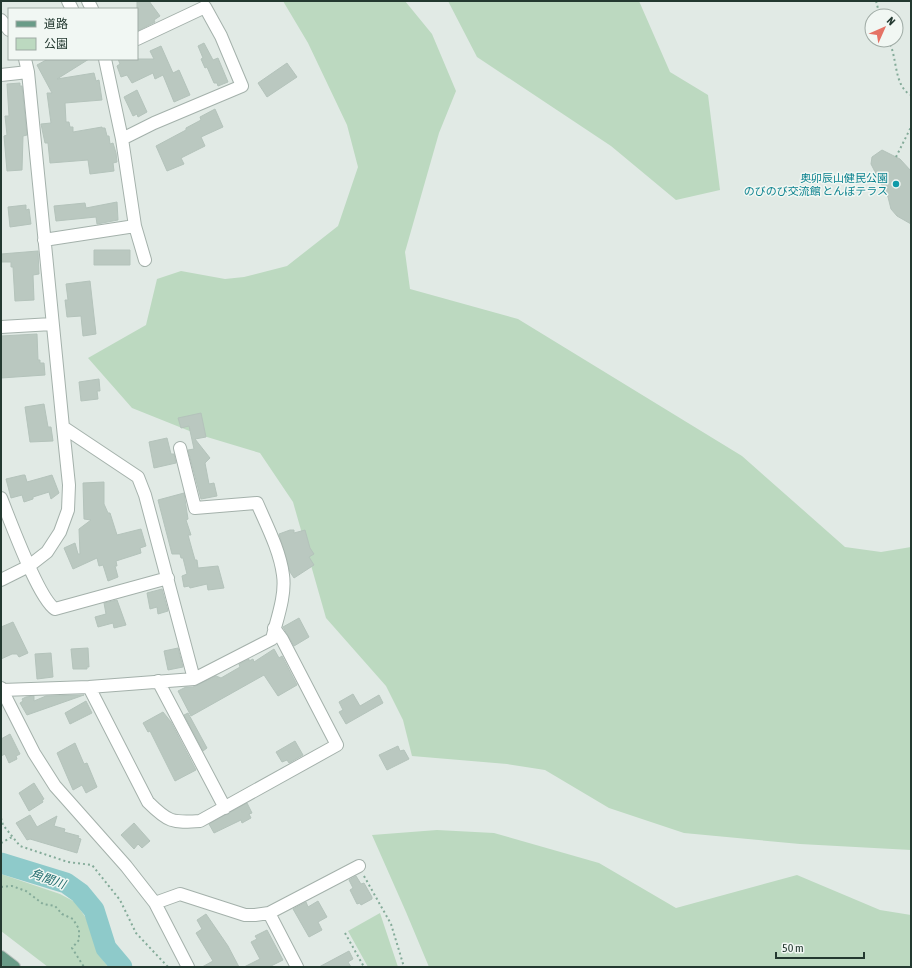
<svg xmlns="http://www.w3.org/2000/svg" width="912" height="968" font-family="'Asap Condensed','Noto Sans JP',sans-serif">
<style>
.green{fill:#bcd9c0}
.lines{fill:none;stroke-linecap:round;stroke-linejoin:round}
.river{stroke:#8ecaca;stroke-width:21}
.building{fill:#bac8c0;stroke:#b4c3bb}
.minor-casing{stroke:#a4b1ab;stroke-width:14}
.major-casing{stroke:#bdc4c1;stroke-width:14}
.path{stroke:#84ab99;stroke-width:2;stroke-dasharray:2 3;stroke-linecap:butt}
.minor{stroke:#fff;stroke-width:12}
.major{stroke:#6a9c88;stroke-width:12}
.culture-dot{fill:#0f9aa8;stroke:#f1f7f3;stroke-width:1.5}
.labels{text-anchor:middle;stroke-width:3;stroke-linejoin:round;paint-order:stroke}
.culture-label{font-size:11px;fill:#0d838f;stroke:#f1f7f3;text-anchor:end}
.water-label{font-size:12px;font-style:italic;fill:#236e6f;stroke:#f1f7f3}
</style>
<rect width="100%" height="100%" fill="#e1eae5"/>
<path class="green" d="M 283,1 L 405,1 L 432,34 L 456,91 L 439,133 L 405,252 L 410,289 L 518,319 L 742,456 L 845,547 L 881,552 L 911,547 L 911,850 L 800,844 L 684,833 L 609,808 L 545,770 L 507,764 L 412,756 L 403,720 L 386,686 L 326,618 L 293,502 L 260,453 L 197,434 L 132,408 L 88,358 L 146,325 L 157,279 L 181,271 L 225,279 L 244,277 L 287,266 L 338,226 L 358,167 L 347,125 L 308,43 Z
M 448,1 L 639,1 L 670,72 L 708,95 L 720,190 L 676,200 L 611,146 L 477,57 Z
M 437,830 L 494,833 L 599,863 L 676,908 L 797,875 L 880,910 L 911,915 L 911,967 L 429,967 L 406,912 L 372,835 Z
M 1,874 L 60,894 L 75,902 L 86,918 L 99,955 L 108,967 L 48,967 L 1,931 Z
M 380,913 L 398,967 L 368,967 L 348,931 Z"/>
<g class="lines">
<path class="river" d="M 1,863 L 66,883 L 80,893 L 94,910 L 106,948 L 122,967"/>
</g>
<path class="building" d="M 137,1 L 149,1 L 160,16 L 154,20 L 155,22 L 137,31 Z
M 204,43 L 213,60 L 218,58 L 228,82 L 218,86 L 217,83 L 214,83 L 207,67 L 205,68 L 201,59 L 203,58 L 198,46 Z
M 161,46 L 173,73 L 179,70 L 190,95 L 174,102 L 163,75 L 155,79 L 153,73 L 132,83 L 127,75 L 121,77 L 117,66 L 120,64 L 118,59 L 154,59 L 150,51 Z
M 48,59 L 89,59 L 57,79 L 94,73 L 96,81 L 99,80 L 102,100 L 65,103 L 66,122 L 69,122 L 70,127 L 73,127 L 73,132 L 102,127 L 102,128 L 105,128 L 107,136 L 109,136 L 110,144 L 113,143 L 116,153 L 117,162 L 113,163 L 114,171 L 90,174 L 88,160 L 50,163 L 48,143 L 45,143 L 41,124 L 51,123 L 47,93 L 52,93 L 37,65 Z
M 287,63 L 297,77 L 267,97 L 258,83 Z
M 20,83 L 20,86 L 22,86 L 27,135 L 23,136 L 22,170 L 7,171 L 4,136 L 7,135 L 5,116 L 9,116 L 7,84 Z
M 137,90 L 147,112 L 138,117 L 137,114 L 133,116 L 124,97 Z
M 215,109 L 223,127 L 201,137 L 205,146 L 181,158 L 184,164 L 167,171 L 156,146 L 186,130 L 186,128 L 201,120 L 200,117 Z
M 882,150 L 900,159 L 911,171 L 911,224 L 897,216 L 891,209 L 888,197 L 871,164 L 872,157 Z
M 117,202 L 118,220 L 97,224 L 96,217 L 56,221 L 54,206 L 85,203 L 86,208 Z
M 26,205 L 26,210 L 29,209 L 31,224 L 10,227 L 8,207 Z
M 94,250 L 130,250 L 130,265 L 94,265 Z
M 38,251 L 39,274 L 33,275 L 34,300 L 15,301 L 13,267 L 11,267 L 11,262 L 1,262 L 1,254 Z
M 90,281 L 96,334 L 83,336 L 81,316 L 67,317 L 65,300 L 68,300 L 66,284 Z
M 37,334 L 38,360 L 40,360 L 40,363 L 44,363 L 45,375 L 1,378 L 1,336 Z
M 99,379 L 100,391 L 97,391 L 98,399 L 81,401 L 79,382 Z
M 44,404 L 48,427 L 51,427 L 53,441 L 30,442 L 25,407 Z
M 201,413 L 206,437 L 195,439 L 210,458 L 205,463 L 209,484 L 214,483 L 217,496 L 201,499 L 188,450 L 194,449 L 189,426 L 181,428 L 178,418 Z
M 167,438 L 171,454 L 174,454 L 176,463 L 154,468 L 149,442 Z
M 23,475 L 25,475 L 27,482 L 52,475 L 59,493 L 51,499 L 49,492 L 33,497 L 33,499 L 24,502 L 22,495 L 11,498 L 6,479 Z
M 104,482 L 104,504 L 108,513 L 110,513 L 117,535 L 141,529 L 146,546 L 140,548 L 141,553 L 116,561 L 117,566 L 115,566 L 118,577 L 108,581 L 103,565 L 99,566 L 97,558 L 73,569 L 64,548 L 75,543 L 78,554 L 80,554 L 79,529 L 91,520 L 84,519 L 83,483 Z
M 184,493 L 188,519 L 186,520 L 191,535 L 188,535 L 195,560 L 197,560 L 198,568 L 218,566 L 224,588 L 208,590 L 207,584 L 190,588 L 189,586 L 184,587 L 182,576 L 187,574 L 183,558 L 181,558 L 180,554 L 172,554 L 158,500 Z
M 290,530 L 294,530 L 294,533 L 305,530 L 310,548 L 314,554 L 309,557 L 314,565 L 294,578 L 290,572 L 279,534 Z
M 162,589 L 168,611 L 158,614 L 157,607 L 150,609 L 147,593 Z
M 117,600 L 126,625 L 114,628 L 113,623 L 98,627 L 95,617 L 106,614 L 104,603 Z
M 299,618 L 309,637 L 294,646 L 283,627 Z
M 13,622 L 28,653 L 19,657 L 17,654 L 12,654 L 1,659 L 1,627 Z
M 88,648 L 89,667 L 87,667 L 87,669 L 73,669 L 71,649 Z
M 178,648 L 183,667 L 168,670 L 164,651 Z
M 274,649 L 279,658 L 282,656 L 297,685 L 278,696 L 264,675 L 191,716 L 178,691 L 186,687 L 193,687 L 216,676 L 221,678 L 240,667 L 239,664 L 249,659 L 249,661 L 253,659 L 254,662 Z
M 51,653 L 53,677 L 37,679 L 35,654 Z
M 353,694 L 360,706 L 379,695 L 383,703 L 346,724 L 339,712 L 343,710 L 339,702 Z
M 84,695 L 27,715 L 20,703 L 23,701 L 22,699 L 26,697 L 34,696 L 34,701 L 46,696 Z
M 86,701 L 92,713 L 70,724 L 65,713 Z
M 163,712 L 171,722 L 196,770 L 175,781 L 150,731 L 148,732 L 143,723 Z
M 188,713 L 207,748 L 203,751 L 184,715 Z
M 10,734 L 20,754 L 16,756 L 17,759 L 9,763 L 5,754 L 1,756 L 1,739 Z
M 295,741 L 303,755 L 289,763 L 287,760 L 282,762 L 276,752 Z
M 75,743 L 84,764 L 87,763 L 97,787 L 86,793 L 82,785 L 73,790 L 57,753 Z
M 398,746 L 400,751 L 404,750 L 409,759 L 387,770 L 379,755 Z
M 34,783 L 44,799 L 42,800 L 43,802 L 29,811 L 19,793 Z
M 247,803 L 252,813 L 249,814 L 251,818 L 242,823 L 241,820 L 214,833 L 209,824 Z
M 30,815 L 37,827 L 57,816 L 54,826 L 65,829 L 64,832 L 79,836 L 78,838 L 81,839 L 77,853 L 30,839 L 27,840 L 16,823 Z
M 134,823 L 150,841 L 142,848 L 138,844 L 134,849 L 121,835 Z
M 356,876 L 361,884 L 364,883 L 372,897 L 372,899 L 361,905 L 360,903 L 357,904 L 350,890 L 353,888 L 349,880 Z
M 318,901 L 327,917 L 318,922 L 322,930 L 309,937 L 293,909 L 306,902 L 308,907 Z
M 206,914 L 228,946 L 239,967 L 202,967 L 213,961 L 196,933 L 202,929 L 197,920 Z
M 267,930 L 283,960 L 269,967 L 244,967 L 260,959 L 251,942 L 257,939 L 255,936 Z
M 349,951 L 353,959 L 348,962 L 351,967 L 319,967 Z"/>
<g class="lines">
<defs>
<path id="minor" d="M 68,1 L 72,9
M 88,1 L 92,9
M 1,20 L 9,30
M 105,59 L 122,139 L 135,226 L 145,260
M 1,75 L 28,72
M 122,139 L 154,123 L 242,86 L 221,36 L 205,7 L 137,39
M 44,240 L 135,226
M 1,327 L 52,324
M 63,427 L 138,477 L 145,495 L 194,679
M 1,498 C 10,520 38,598 55,609 L 168,578
M 1,580 L 29,566 L 47,552 L 60,532 L 68,510 L 69,485 L 63,427 L 28,72 L 25,59
M 158,681 L 225,808
M 89,687 L 148,802 C 168,822 172,823 200,821 L 337,745 L 282,639 L 274,628
M 1,688 L 34,753 L 55,786 L 126,866 L 155,903 L 188,967
M 2,690 L 89,687 L 194,679 L 272,639 C 277,619 286,595 283,575 C 280,551 267,526 257,503 L 195,508 L 180,448
M 155,903 L 180,894 L 245,915 L 255,915 L 269,913 L 297,967
M 269,913 L 359,866"/>
<path id="major" d="M 1,957 L 14,967"/>
</defs>
<use href="#minor" class="minor-casing"/>
<use href="#major" class="major-casing"/>
<path class="path" d="M 876,1 L 880,16
M 888,40 C 898,56 893,86 911,95
M 896,157 L 911,127
M 1,818 L 3,825 L 20,846 L 68,862 L 92,865 L 120,900 L 136,933 L 168,967
M 1,843 L 12,837
M 364,876 L 391,924 L 404,967
M 1,887 L 12,886 L 26,891 L 43,904 L 55,906 L 62,914 L 73,919 L 79,929 L 79,940 L 72,948 L 84,967
M 345,933 L 364,967"/>
<use href="#minor" class="minor"/>
<use href="#major" class="major"/>
</g>
<circle class="culture-dot" cx="896" cy="184" r="4"/>
<g class="labels">
<g class="culture-label">
<text x="888" y="182">奥卯辰山健民公園<tspan x="888" dy="13">のびのび交流館 とんぼテラス</tspan></text>
</g>
<g class="water-label">
<text transform="translate(48 879) rotate(20)" y="4">角間川</text>
</g>
</g>
<rect width="912" height="968" fill="none" stroke="#233930" stroke-width="4"/>
<rect x="8" y="8" width="130" height="52" fill="#f1f7f3" stroke="#9faba5"/>
<rect x="16" y="21" width="20" height="6" fill="#6a9c88" stroke="#9faba5"/>
<text x="44" y="28" font-size="12" fill="#233930">道路</text>
<rect x="16" y="38" width="20" height="12" fill="#bcd9c0" stroke="#9faba5"/>
<text x="44" y="48" font-size="12" fill="#233930">公園</text>
<g transform="translate(884 28) rotate(45)"><circle r="19" fill="#f1f7f3" stroke="#9faba5"/>
<path d="M0-3L7 15L0 10L-7 15Z" fill="#e57265"/>
<text y="-6" font-size="11" font-weight="bold" text-anchor="middle" fill="#233930">N</text>
</g>
<path d="M776 952v6h88v-6" fill="none" stroke="#233930" stroke-width="2"/>
<text x="782" y="952" font-size="12" fill="#233930" stroke="#f1f7f3" stroke-width="3" paint-order="stroke">50 m</text>
</svg>
